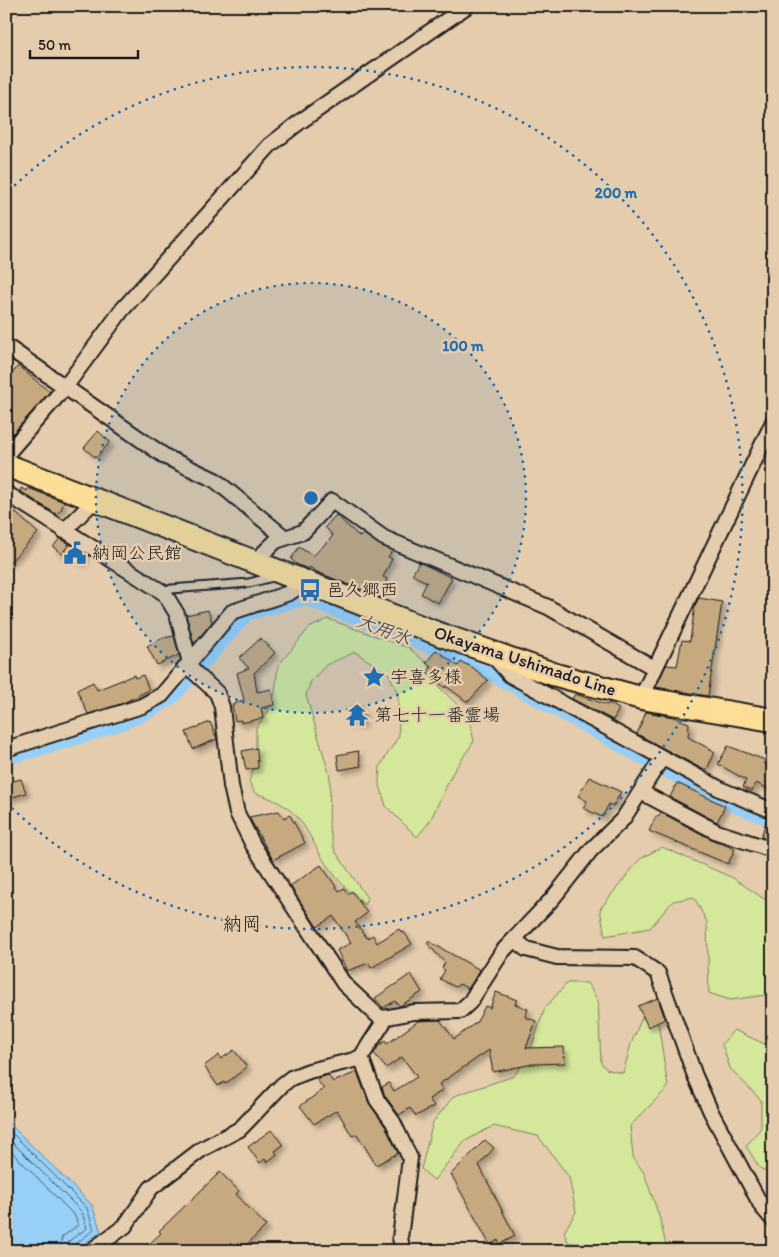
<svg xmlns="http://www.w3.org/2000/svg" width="779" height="1257" font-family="Itim,'Klee One',sans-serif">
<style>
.green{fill:#d5e79b;stroke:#78825c}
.water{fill:#97cff6;stroke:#66879f}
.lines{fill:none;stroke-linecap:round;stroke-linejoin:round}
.shore{stroke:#4d6473;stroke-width:1}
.stream{stroke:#66879f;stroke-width:4.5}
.canal{stroke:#97cff6;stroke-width:15}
.building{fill:#c6a97f;stroke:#1c1c1c;filter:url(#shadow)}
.lane-casing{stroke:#1c1c1c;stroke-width:11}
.street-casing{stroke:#1c1c1c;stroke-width:18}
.primary-casing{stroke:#1c1c1c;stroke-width:26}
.lane{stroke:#e4ccac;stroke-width:7}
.street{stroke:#e4ccac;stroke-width:14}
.primary{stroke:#fedd96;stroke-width:22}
.ring{fill:none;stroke:#1f6fb2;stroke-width:2.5;stroke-dasharray:2.5 5}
.labels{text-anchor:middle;stroke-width:5;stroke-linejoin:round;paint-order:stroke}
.poi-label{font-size:18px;fill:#1c1c1c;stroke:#e4ccac;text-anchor:start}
.street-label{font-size:18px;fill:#1c1c1c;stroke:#e4ccac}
.water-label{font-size:19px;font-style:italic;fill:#354048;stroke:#e4ccac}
.neighbourhood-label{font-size:19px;fill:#1c1c1c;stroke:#e4ccac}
.centre{fill:#1f6fb2;stroke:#e4ccac;stroke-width:2.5}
.ring-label{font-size:15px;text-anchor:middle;font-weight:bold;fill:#1f6fb2;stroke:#e4ccac;stroke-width:5;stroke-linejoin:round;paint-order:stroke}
</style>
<defs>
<filter id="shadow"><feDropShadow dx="4" dy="4" stdDeviation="2.5" flood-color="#0004"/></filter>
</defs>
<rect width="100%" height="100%" fill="#e4ccac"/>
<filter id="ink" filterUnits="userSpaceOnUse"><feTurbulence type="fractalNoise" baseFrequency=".02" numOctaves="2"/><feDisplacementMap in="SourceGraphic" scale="10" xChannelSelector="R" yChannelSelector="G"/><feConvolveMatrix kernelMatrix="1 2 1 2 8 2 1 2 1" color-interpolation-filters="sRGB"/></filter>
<g filter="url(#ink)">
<path class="green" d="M 328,619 L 409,648 L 432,668 L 440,688 L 468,715 L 474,741 L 453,772 L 430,821 L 417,837 L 386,806 L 379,782 L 380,766 L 399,736 L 398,694 L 389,674 L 355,652 L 326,665 L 311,681 L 306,695 L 330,777 L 329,828 L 335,851 L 367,898 L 364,905 C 355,896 344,887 336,877 C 304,839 311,809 255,793 L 249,781 L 256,763 L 256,728 L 268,712 L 275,693 L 278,666 L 309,628 Z
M 662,847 L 733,878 L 773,905 L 773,994 L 730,1000 L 709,993 L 707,922 L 694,897 L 673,901 L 650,928 L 605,936 L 600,909 L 640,859 Z
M 567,983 L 587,983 L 598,1001 L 601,1063 L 606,1069 L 623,1073 L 631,1044 L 644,1013 L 658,1023 L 668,1087 L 630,1126 L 633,1157 L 644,1173 L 659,1216 L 666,1245 L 673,1251 L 621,1251 L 596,1245 L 568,1242 L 564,1232 L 576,1212 L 569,1177 L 538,1136 L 493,1126 L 465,1141 L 434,1180 L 421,1169 L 433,1122 L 454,1096 L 514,1076 L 528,1057 L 545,1008 Z
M 734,1030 L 769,1046 L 773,1052 L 773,1177 L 759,1167 L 746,1146 L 761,1128 L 761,1100 L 730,1068 L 722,1044 Z"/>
<path class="water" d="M 6,1120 L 92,1205 L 101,1232 L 73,1251 L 6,1251 Z"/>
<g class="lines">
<path class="shore" d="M 6,1127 L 87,1208 L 94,1230 L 74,1245 L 72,1251
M 6,1136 L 82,1212 L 87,1228 L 69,1241 L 66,1251
M 6,1146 L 75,1216 L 78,1225 L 62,1237 L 59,1251"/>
<path class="stream" d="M 285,125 L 294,118"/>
<path class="canal" d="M 6,758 C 54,743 136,725 174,695 L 247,613 L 305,598 L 469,661 L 717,798 L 773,820"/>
</g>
<path class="building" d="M 18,366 L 50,392 L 6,441 L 6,382 Z
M 98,431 L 110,442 L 96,458 L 84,448 Z
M 21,488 L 27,491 L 28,488 L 64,502 L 61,510 L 56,514 L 20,491 Z
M 6,504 L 38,533 L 6,566 Z
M 336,515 L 360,537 L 363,534 L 392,551 L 388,557 L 392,559 L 383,577 L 387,579 L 379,597 L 315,571 L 310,567 L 308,569 L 296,564 L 291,559 L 299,547 L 313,556 L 333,536 L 325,527 Z
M 60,538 L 69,544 L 62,554 L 53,547 Z
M 70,544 L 87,554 L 80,563 L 64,551 Z
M 419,562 L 452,578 L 438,603 L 421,594 L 427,582 L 412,575 Z
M 699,598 L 722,602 L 708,696 L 656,687 L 666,665 L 677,666 L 682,640 L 690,641 L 695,605 Z
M 208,610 L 212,622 L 194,644 L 186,615 Z
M 174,636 L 179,655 L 157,665 L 147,646 L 163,638 Z
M 261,638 L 275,653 L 254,673 L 257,692 L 271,689 L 274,705 L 261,708 L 263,718 L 241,723 L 241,720 L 235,721 L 232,705 L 244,700 L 237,673 L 249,668 L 239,658 Z
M 436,650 L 458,666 L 461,662 L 472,667 L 488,680 L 469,701 L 466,701 L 446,686 L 445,688 L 427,672 L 431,667 L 426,663 Z
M 134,675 L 135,678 L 143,675 L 149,690 L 121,704 L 88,714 L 77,690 L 93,682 L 97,690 Z
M 575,694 L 607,705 L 608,703 L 619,709 L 613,720 L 572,699 Z
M 351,707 L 363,707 L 362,724 L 350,724 Z
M 646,712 L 673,717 L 689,723 L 688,737 L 715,752 L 706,771 L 637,734 Z
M 210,722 L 217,739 L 193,749 L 186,732 Z
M 728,746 L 765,760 L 764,763 L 773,768 L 773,791 L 756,783 L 752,791 L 743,787 L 746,780 L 718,764 Z
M 257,748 L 258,768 L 246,770 L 242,751 Z
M 358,751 L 361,766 L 339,770 L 337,755 Z
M 589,777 L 621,792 L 613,806 L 609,804 L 602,817 L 583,808 L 587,801 L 578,796 Z
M 21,779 L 26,793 L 6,799 L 6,783 Z
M 677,783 L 725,806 L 717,822 L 670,797 Z
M 279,811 L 284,818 L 290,815 L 305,843 L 273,860 L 249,817 Z
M 662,813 L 713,840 L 735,849 L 728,864 L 649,831 L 656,816 L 658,817 Z
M 767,818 L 773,820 L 773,841 L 761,837 Z
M 321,865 L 339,891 L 344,888 L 348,894 L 352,891 L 367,913 L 355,922 L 367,938 L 373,935 L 377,943 L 399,929 L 402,933 L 404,932 L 412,944 L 371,968 L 369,963 L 347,971 L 337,950 L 351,943 L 333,916 L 317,927 L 290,886 Z
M 428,941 L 480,970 L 468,989 L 460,984 L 455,987 L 440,979 L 445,970 L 442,968 L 445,963 L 427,943 Z
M 411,974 L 422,992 L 400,1006 L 395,1001 L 383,1008 L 375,998 Z
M 496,992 L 517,1000 L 515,1004 L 528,1009 L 525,1017 L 536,1021 L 526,1048 L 564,1047 L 565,1063 L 533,1064 L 493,1072 L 489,1050 L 439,1084 L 443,1090 L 429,1099 L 434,1106 L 416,1116 L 410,1108 L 399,1115 L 385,1096 L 382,1087 L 389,1083 L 394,1091 L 417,1077 L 402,1057 L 386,1068 L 374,1053 L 379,1045 L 385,1041 L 387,1044 L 418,1021 L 440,1020 L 454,1039 L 477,1022 L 485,1006 L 490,1008 Z
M 658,998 L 665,1019 L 648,1027 L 638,1006 Z
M 234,1050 L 247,1067 L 225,1084 L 224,1082 L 218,1086 L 204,1066 L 219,1055 L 221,1059 Z
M 357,1072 L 369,1103 L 385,1126 L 398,1153 L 376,1165 L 357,1134 L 352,1136 L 337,1110 L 314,1124 L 300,1106 L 324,1089 L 317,1080 L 322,1077 L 328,1075 L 333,1082 Z
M 271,1130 L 283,1145 L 275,1151 L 277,1154 L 267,1162 L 265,1159 L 260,1163 L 248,1147 Z
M 485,1140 L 494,1148 L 479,1165 L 515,1236 L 500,1244 L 498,1240 L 490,1245 L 451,1174 Z
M 220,1172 L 239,1191 L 236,1194 L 266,1226 L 240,1251 L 153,1251 L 148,1245 L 161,1233 L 159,1231 Z"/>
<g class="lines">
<defs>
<path id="lane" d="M 164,593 L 171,589 L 249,583 L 273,577"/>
<path id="street" d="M 6,346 L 166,457 L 215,480 L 284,537
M 6,455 L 66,386 L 122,310 L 270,145 L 301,121 L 467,6
M 6,493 L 164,593 L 177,614 L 192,670 L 217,693 L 222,707 L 231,786 L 237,813 L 253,845 L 344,984 L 378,1016 L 383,1018 L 414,1012 L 460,1011 L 470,1002 L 502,952 L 553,898 L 591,850 L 623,819 L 662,758
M 64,531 L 89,506 L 91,498
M 255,561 L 276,541 L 303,532 L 332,501 L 384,538 L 548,607 L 654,668
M 493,656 L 510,675 L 722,790 L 773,811
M 641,698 L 773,422
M 6,749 L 142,706 L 162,695 L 232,612 L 289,593 L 307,582
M 641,792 L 717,832 L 773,850
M 514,939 L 526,949 L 557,957 L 635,958 L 658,973 L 695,1076 L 711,1112 L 762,1207 L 773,1220
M 383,1018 L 383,1023 L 361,1057 L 377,1100 L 393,1122 L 410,1158 L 400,1238 L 403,1251
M 91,1251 L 125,1226 L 151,1188 L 202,1149 L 240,1129 L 282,1085 L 291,1078 L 309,1071 L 354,1060 L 361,1057"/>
<path id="primary" d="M 6,465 L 439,634 L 556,675 L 641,698 L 773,720"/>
</defs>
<use href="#lane" class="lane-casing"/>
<use href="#street" class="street-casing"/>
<use href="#primary" class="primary-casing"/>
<use href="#lane" class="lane"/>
<use href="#street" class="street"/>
<use href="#primary" class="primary"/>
</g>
</g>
<circle cx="311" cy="498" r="215" fill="#1f6fb2" fill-opacity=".12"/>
<g class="ring">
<circle cx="311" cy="498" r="215"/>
<path d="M9 191A431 431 0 1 1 9 805"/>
</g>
<defs>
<symbol id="civic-bare" viewBox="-9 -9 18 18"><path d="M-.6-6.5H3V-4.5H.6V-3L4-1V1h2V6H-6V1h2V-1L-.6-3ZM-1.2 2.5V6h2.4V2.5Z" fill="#1f6fb2" stroke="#e4ccac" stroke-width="2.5" paint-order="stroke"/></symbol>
<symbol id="bus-bare" viewBox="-9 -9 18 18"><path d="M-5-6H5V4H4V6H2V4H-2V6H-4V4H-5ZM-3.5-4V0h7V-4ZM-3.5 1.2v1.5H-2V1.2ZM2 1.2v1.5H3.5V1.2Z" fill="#1f6fb2" stroke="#e4ccac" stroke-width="2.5" paint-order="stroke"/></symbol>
<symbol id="sight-bare" viewBox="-9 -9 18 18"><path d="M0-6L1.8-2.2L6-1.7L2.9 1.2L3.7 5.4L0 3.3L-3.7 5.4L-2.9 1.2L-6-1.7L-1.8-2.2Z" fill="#1f6fb2" stroke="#e4ccac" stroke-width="2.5" paint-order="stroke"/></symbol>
<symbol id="temple-bare" viewBox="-9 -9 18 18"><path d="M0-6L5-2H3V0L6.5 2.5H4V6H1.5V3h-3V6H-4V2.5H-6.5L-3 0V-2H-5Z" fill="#1f6fb2" stroke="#e4ccac" stroke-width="2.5" paint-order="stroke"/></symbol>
</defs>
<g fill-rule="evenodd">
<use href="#civic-bare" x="59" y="537" width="32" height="32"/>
<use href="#bus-bare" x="294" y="574" width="32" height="32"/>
<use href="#sight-bare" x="358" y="661" width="32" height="32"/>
<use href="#temple-bare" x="341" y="699" width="32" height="32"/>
</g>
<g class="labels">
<g class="poi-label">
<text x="92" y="559">納岡公民館</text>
<text x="326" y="596">邑久郷西</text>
<text x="390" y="683">宇喜多様</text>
<text x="374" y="721">第七十一番霊場</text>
</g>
<g class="street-label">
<text transform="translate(525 661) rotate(18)" y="6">Okayama Ushimado Line</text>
</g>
<g class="water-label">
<text transform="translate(384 629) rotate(21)" y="7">大用水</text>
</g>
<g class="neighbourhood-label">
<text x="242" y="930">納岡</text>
</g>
</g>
<circle cx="311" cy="498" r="8" class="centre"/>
<g class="ring-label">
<text x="616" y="198">200 m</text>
<text x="463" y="351">100 m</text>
</g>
<rect width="779" height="1257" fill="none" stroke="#e4ccac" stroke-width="25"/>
<rect x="12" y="12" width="754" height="1232" fill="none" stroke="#1c1c1c" stroke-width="2" filter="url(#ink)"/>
<path d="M30 50v8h108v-8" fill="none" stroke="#1c1c1c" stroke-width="2.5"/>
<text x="38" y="50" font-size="15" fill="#1c1c1c" stroke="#e4ccac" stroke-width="4" paint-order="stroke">50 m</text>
</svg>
